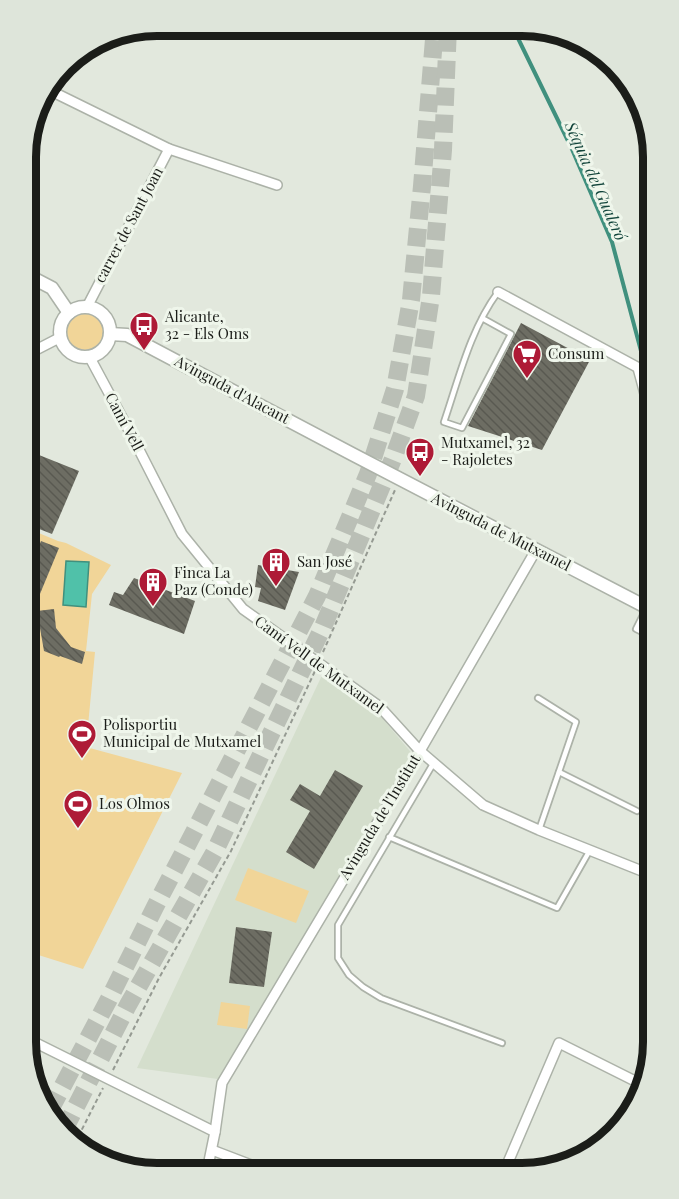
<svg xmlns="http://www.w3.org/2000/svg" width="679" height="1199" font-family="'Playfair Display',serif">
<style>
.built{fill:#d4decc}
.green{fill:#f1d598}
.water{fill:#50c1a9;stroke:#40907e;stroke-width:1.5}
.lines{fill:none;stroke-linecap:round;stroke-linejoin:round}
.stream{stroke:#40907e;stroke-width:4}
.building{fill:url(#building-back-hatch)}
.motorway-tunnel{stroke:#babfb6;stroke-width:18;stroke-dasharray:18 9;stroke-linecap:butt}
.service-casing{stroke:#acb2a8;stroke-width:8}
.minor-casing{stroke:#acb2a8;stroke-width:12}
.tertiary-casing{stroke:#acb2a8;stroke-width:15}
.path{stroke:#959a92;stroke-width:2;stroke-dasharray:4.5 3;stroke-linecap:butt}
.service{stroke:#fff;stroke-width:4.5}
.minor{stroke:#fff;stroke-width:9}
.tertiary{stroke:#fff;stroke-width:12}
.labels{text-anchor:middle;stroke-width:6;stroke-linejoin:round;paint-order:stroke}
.street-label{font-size:15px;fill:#1b1d19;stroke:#eff6eb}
.poi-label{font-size:15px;fill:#1b1d19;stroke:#eff6eb;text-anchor:start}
.water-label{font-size:16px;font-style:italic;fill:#11443a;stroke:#eff6eb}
.rim{fill:none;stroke:#1b1d19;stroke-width:8}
</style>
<defs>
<pattern id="building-back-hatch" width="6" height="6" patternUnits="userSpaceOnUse" patternTransform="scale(1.5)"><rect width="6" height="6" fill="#6d6d63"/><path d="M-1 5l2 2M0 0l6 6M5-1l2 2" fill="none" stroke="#595951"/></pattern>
</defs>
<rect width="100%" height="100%" fill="#e2e8dd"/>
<!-- built -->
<path class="built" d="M324 671 382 718 414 756 218 1079 137 1068Z"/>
<!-- green -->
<g class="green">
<circle cx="85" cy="331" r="19"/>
<path d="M29 529 58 541 66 543 111 565 92 594 86 651 95 652 86 747 182 773 83 969 32 953Z"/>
<path d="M248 868 309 891 296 923 235 900Z"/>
<path d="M221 1002 250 1006 247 1029 217 1025Z"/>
</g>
<!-- water -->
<path class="water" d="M66 561 89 562 86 607 63 605Z"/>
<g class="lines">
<!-- stream -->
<path class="stream" d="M513 28 571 147 612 242 641 351"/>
</g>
<!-- building -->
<g class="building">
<path d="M521 323 590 360 542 450 468 426Z"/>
<path d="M29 451 79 471 52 534 29 525Z"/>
<path d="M41 541 59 548 30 618 29 569Z"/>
<path d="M258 565 299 572 285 610 258 601 261 588 255 587Z"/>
<path d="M134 578 195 601 184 634 109 605 114 592 123 595Z"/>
<path d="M54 609 56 628 71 647 85 652 82 664 60 656 59 657 44 651 37 611Z"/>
<path d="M335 770 363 786 314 869 286 852 310 811 290 800 300 784 320 796Z"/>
<path d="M236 927 272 932 264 987 229 983Z"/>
</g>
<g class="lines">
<!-- motorway-tunnel -->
<g class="motorway-tunnel">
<path d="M50 1110 109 999 155 907 317 596 368 474 395 389 411 300 422 186 435 27"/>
<path d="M64 1130 128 1005 214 853 269 738 323 627 393 459 416 396 431 296 443 150 448 27"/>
</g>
<!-- service casing -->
<g class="service-casing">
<g id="service">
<path d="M482 318 511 334 462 428 444 422C459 378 470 330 498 292"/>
<path d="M647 607 636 629 650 636"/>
<path d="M538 698 576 722 539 830"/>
<path d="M433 764 338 925V958L349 975 363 987 381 998 502 1043"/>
<path d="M559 772 637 811"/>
<path d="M389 837 557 908 590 850"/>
</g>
</g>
<!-- minor casing -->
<g class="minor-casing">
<g id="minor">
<path d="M47 89 169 149"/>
<path d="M498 292 648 373"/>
<path d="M87 307 169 149 277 185"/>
<path d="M28 354 61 337"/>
<path d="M89 356 132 436 182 534 243 609 380 707 420 751 483 805 539 830 652 875"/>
<path d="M638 368 648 405"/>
<path d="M32 1041 215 1132"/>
<path d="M212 1150 267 1171"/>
<path d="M506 1167 559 1043 641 1084"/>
<path d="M207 1171 215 1132 222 1083 416 758 536 550"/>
</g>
</g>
<!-- tertiary casing -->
<g class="tertiary-casing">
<g id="tertiary">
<path d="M27 275 52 288 69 313"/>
<circle cx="85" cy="332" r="25"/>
<path d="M110 334 127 335 352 454 650 609"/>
</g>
</g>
<!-- path -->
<g class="path">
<path d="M323 652 395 490"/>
<path d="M113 1070 159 978 231 851 315 671"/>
<path d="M75 1143 103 1088"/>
</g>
<!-- service -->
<use href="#service" class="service"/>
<!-- minor -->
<use href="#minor" class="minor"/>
<!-- tertiary -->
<use href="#tertiary" class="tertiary"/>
</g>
<!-- icons -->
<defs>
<g id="bus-pin" transform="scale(1.5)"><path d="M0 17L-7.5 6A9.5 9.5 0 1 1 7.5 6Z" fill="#ae1a36" stroke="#eff6eb"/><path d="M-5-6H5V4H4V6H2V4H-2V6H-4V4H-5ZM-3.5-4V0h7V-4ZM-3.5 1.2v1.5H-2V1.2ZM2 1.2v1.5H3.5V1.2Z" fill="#fff"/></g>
<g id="supermarket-pin" transform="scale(1.5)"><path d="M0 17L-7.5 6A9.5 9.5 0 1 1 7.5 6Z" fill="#ae1a36" stroke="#eff6eb"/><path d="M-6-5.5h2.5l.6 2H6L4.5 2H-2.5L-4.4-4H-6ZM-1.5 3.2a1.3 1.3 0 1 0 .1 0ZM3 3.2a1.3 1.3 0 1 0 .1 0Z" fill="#fff"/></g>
<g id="building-pin" transform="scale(1.5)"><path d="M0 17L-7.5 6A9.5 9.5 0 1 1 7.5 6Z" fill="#ae1a36" stroke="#eff6eb"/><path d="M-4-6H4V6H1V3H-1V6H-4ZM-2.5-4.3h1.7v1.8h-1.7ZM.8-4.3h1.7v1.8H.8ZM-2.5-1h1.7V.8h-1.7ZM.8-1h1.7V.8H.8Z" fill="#fff"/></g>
<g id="stadium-pin" transform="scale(1.5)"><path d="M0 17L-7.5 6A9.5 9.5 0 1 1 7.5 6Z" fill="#ae1a36" stroke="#eff6eb"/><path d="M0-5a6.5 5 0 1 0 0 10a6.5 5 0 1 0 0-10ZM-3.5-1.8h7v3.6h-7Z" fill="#fff"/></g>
</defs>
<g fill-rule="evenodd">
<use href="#bus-pin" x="144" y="326"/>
<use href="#supermarket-pin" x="527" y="354"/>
<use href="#bus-pin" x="420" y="452"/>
<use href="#building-pin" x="276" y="562"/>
<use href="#building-pin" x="153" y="582"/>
<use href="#stadium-pin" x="82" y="734"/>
<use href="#stadium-pin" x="78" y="804"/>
</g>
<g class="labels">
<!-- street labels -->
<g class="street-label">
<text transform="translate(129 225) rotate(-62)" y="5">carrer de Sant Joan</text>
<text transform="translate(232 390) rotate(28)" y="5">Avinguda d'Alacant</text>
<text transform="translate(124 422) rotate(62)" y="5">Camí Vell</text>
<text transform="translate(501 532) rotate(27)" y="5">Avinguda de Mutxamel</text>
<text transform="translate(319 665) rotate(36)" y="5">Camí Vell de Mutxamel</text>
<text transform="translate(380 817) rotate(-59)" y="5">Avinguda de l'Institut</text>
</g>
<!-- poi labels -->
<g class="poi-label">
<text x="165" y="322">Alicante,<tspan x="165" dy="17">32 - Els Oms</tspan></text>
<text x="548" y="359">Consum</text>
<text x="441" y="448">Mutxamel, 32<tspan x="441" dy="17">- Rajoletes</tspan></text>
<text x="297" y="567">San José</text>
<text x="174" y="578">Finca La<tspan x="174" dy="17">Paz (Conde)</tspan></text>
<text x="103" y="730">Polisportiu<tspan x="103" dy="17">Municipal de Mutxamel</tspan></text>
<text x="99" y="809">Los Olmos</text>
</g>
<!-- water labels -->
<g class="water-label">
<text transform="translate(596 181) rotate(66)" y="6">Séquia del Gualeró</text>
</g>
</g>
<!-- crop -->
<path d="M0 0H679V1199H0ZM157 36H522A121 121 0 0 1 643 157V1042A121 121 0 0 1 522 1163H157A121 121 0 0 1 36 1042V157A121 121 0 0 1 157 36Z" fill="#dee5da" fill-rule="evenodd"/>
<path class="rim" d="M157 36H522A121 121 0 0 1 643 157V1042A121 121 0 0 1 522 1163H157A121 121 0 0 1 36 1042V157A121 121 0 0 1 157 36Z"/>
</svg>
